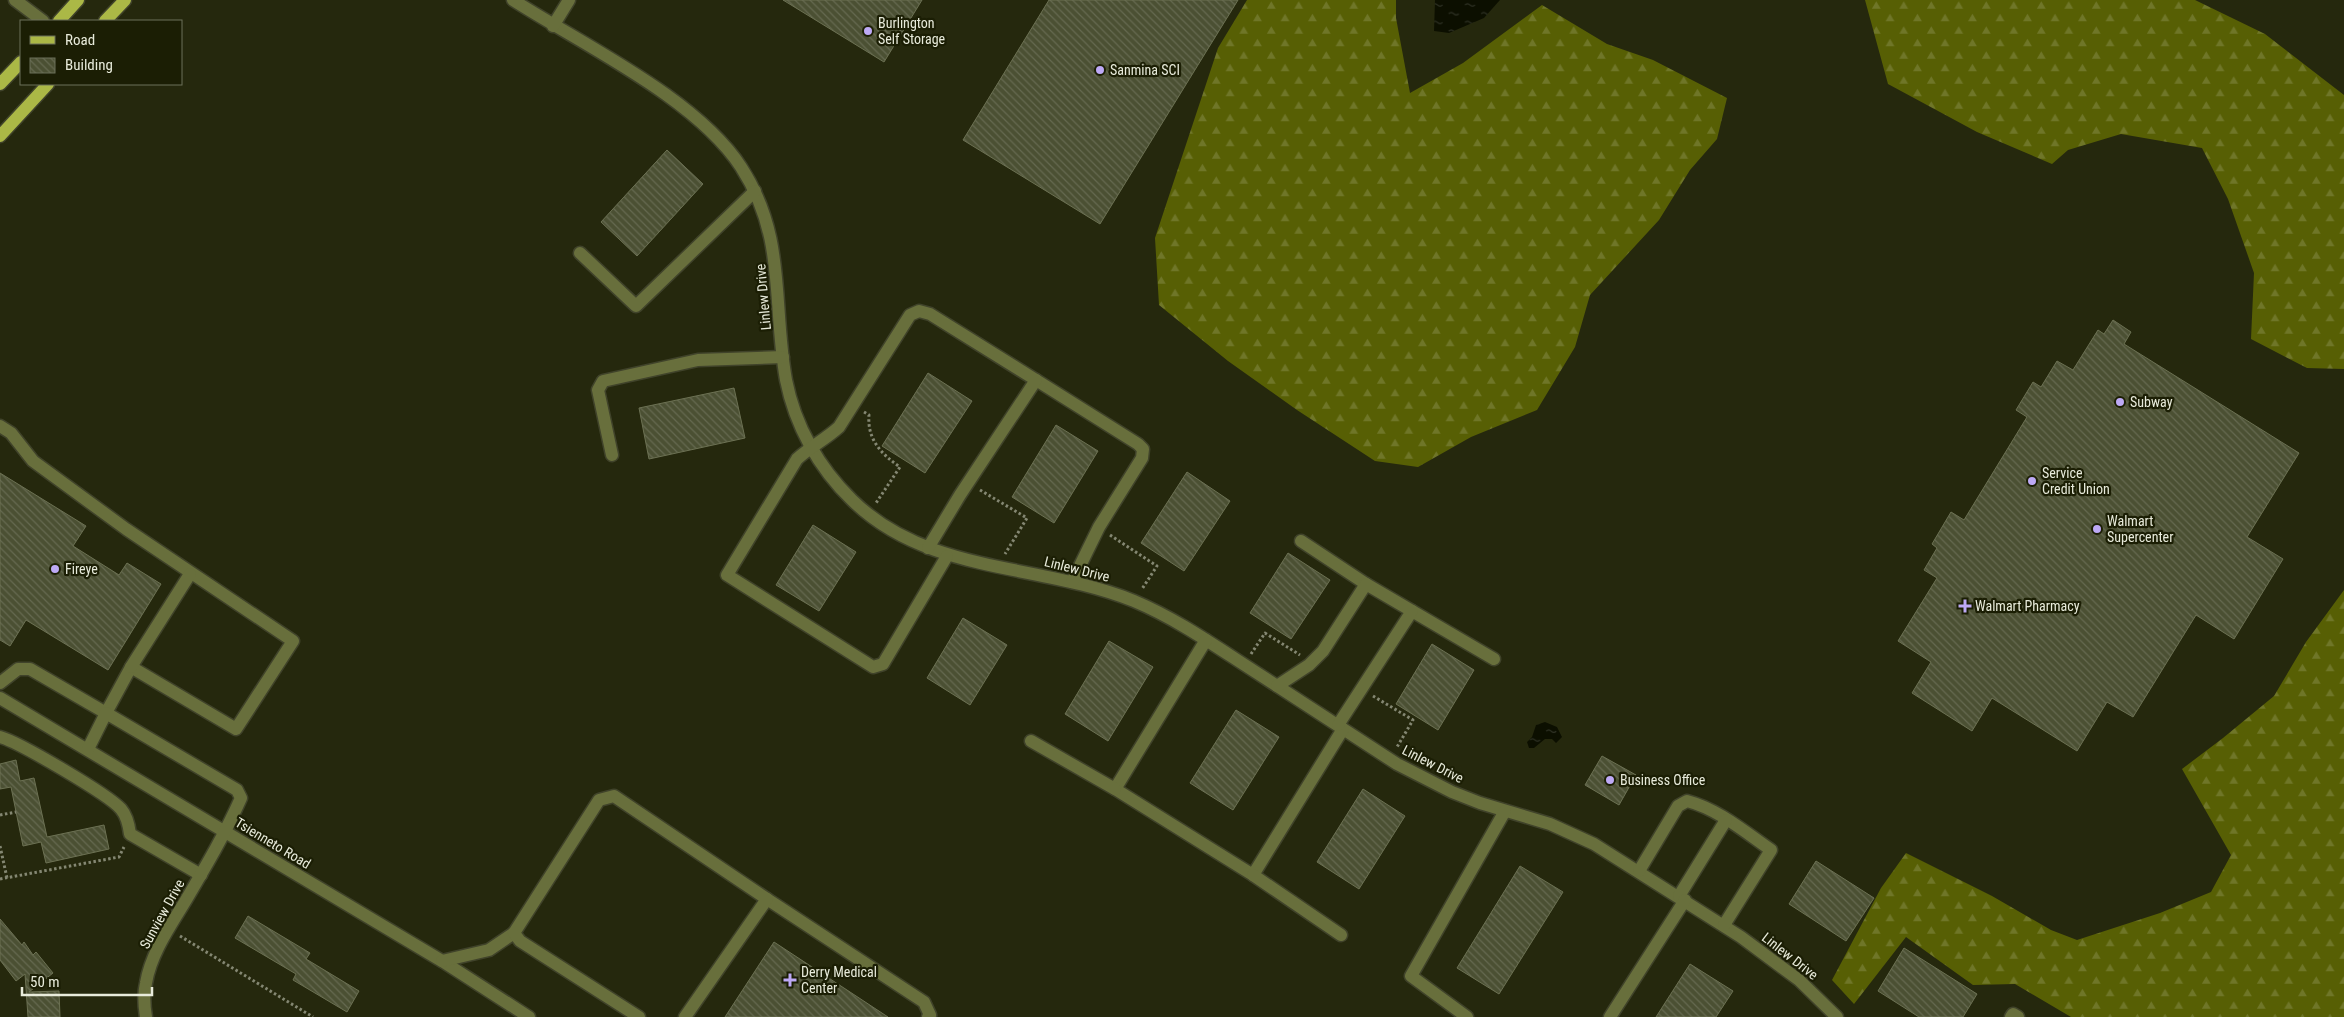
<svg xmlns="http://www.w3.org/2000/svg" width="2344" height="1017" font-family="'Roboto Condensed',sans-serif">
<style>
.forest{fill:url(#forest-firs)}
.water{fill:url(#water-ripples)}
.building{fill:url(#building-back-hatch);stroke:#6c7153}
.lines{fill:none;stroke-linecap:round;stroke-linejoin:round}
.minor-casing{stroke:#40432a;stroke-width:15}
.major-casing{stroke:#40432a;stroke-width:15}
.path{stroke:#848772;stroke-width:3;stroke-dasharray:2.5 2.5;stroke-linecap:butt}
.minor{stroke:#686f3c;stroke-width:12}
.major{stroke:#abb846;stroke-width:12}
.poi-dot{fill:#bda9f5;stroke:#1b1e04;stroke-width:2}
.labels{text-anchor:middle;stroke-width:4.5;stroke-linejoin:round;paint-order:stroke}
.poi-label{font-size:14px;fill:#e8ebdb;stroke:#1b1e04;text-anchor:start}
.street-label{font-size:14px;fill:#e8ebdb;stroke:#1b1e04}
</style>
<defs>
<pattern id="forest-firs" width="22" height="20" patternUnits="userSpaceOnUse" patternTransform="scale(1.25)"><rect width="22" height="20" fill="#575f04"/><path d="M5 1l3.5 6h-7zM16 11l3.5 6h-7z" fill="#6f7628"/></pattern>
<pattern id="water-ripples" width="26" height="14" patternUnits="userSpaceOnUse" patternTransform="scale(1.25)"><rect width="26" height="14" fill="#0c0f00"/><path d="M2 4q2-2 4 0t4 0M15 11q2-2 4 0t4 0" fill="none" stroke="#2f3225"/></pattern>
<pattern id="building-back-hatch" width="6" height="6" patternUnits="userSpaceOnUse" patternTransform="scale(1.25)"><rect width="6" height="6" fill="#4b5033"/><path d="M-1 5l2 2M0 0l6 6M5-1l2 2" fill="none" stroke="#656950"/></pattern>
</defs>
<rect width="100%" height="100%" fill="#25280d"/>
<!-- forest -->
<g class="forest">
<path d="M1247 0H1396V18L1410 93 1463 63 1542 5 1607 44 1653 60 1727 98 1717 139 1690 170 1659 220 1590 295 1575 347 1537 410 1471 437 1418 467 1375 461 1297 410 1228 361 1159 305 1155 238 1218 48Z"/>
<path d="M1865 0H2195L2265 34 2344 95V369L2307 368 2251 339 2254 273 2228 199 2202 148 2121 134 2068 150 2052 164 1977 132 1888 84Z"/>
<path d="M2344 590V1017H2071L2015 984 1973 985 1906 937 1854 1004 1832 980 1881 888 1906 853 1992 896 2051 930 2077 940 2160 913 2211 892 2231 855 2182 769 2223 738 2274 696 2306 642Z"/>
</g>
<!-- water -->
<g class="water">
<path d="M1435 0H1500L1484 18 1449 33 1434 31Z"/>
<path d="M1545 722 1557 727 1562 737 1556 743 1552 739H1545L1534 748H1529L1527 742 1532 737 1536 725Z"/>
</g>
<!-- building -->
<g class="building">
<path d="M783 0H922L884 62Z"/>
<path d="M1049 0H1238L1100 224 963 140Z"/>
<path d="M667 150 703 184 637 256 601 222Z"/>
<path d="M2113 320 2131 332 2124 344 2299 453 2247 537 2283 559 2234 639 2196 615 2133 717 2107 702 2077 751 1992 698 1972 731 1912 693 1931 662 1898 641 1937 578 1924 570 1937 548 1932 544 1951 512 1964 520 2027 417 2016 410 2033 382 2041 387 2057 361 2073 370 2098 330 2104 334Z"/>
<path d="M928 373 972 401 925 473 882 446Z"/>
<path d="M734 388 745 438 649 459 639 408Z"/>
<path d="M1056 425 1098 451 1054 523 1012 497Z"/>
<path d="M1187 472 1230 501 1184 571 1141 543Z"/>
<path d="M0 473 86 526 73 546 119 575 127 563 161 584 108 670 26 620 10 646 0 640Z"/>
<path d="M813 525 856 552 819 611 776 585Z"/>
<path d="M1288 553 1330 580 1291 639 1250 613Z"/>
<path d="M963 618 1007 645 970 705 927 678Z"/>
<path d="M1109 641 1153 667 1108 741 1065 714Z"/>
<path d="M1432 644 1474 670 1438 730 1396 704Z"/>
<path d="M1236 710 1279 737 1233 810 1190 783Z"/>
<path d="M1602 756 1636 775 1619 805 1585 785Z"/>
<path d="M16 760 20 781 34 778 47 837 104 825 109 849 46 863 41 842 23 846 11 787 0 789V764Z"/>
<path d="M1363 789 1405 816 1359 889 1317 862Z"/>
<path d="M1816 861 1874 898 1846 941 1789 904Z"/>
<path d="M1520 866 1563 892 1499 994 1457 968Z"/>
<path d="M248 916 310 953 306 959 359 991 347 1012 293 980 296 974 235 938Z"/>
<path d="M0 919 22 945 24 942 33 955 36 952 53 973 29 992 59 991 60 1017H28L25 974 16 981 0 960Z"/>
<path d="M774 942 888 1017H725Z"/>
<path d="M1904 948 1977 994 1963 1017H1919L1878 991Z"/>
<path d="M1690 964 1733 991 1716 1017H1656Z"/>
</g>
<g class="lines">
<!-- minor casing -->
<g class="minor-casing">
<g id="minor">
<path d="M15 0 43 21"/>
<path d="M513 0C583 45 696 98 741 167 787 238 772 303 786 380 795 426 819 468 852 500 928 575 1041 563 1134 601 1177 619 1215 646 1254 671 1301 702 1349 733 1397 764L1452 792 1480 803 1550 824 1594 844 1741 937 1799 980 1837 1017"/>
<path d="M553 26 569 0"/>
<path d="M580 253 636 306 755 191"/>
<path d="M1036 380 1138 444 1143 449 1142 458 1099 527 1072 582"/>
<path d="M0 426 11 433 33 461 126 529 293 641 236 729 131 667 106 713 30 669H18L0 683"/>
<path d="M612 455 598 390 603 381 698 360 783 357"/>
<path d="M1301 541 1366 584"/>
<path d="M928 548 960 495 1036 380 930 314 919 311 910 315 839 427C826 439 810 447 797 459L727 575 873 667 883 664 947 556"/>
<path d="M1412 611 1494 659"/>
<path d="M1206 640 1115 789 1253 875 1343 729"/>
<path d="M131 667 190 574"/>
<path d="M1277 686 1309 665 1323 651 1366 584 1412 611 1338 725"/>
<path d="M0 698 442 961 529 1017"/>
<path d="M0 737C19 742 109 795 121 809 127 816 129 826 130 834L201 875"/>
<path d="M1031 741 1115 789"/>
<path d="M88 749 106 713 237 790 241 798C225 834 206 866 186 900 171 925 151 953 146 983 143 995 144 1005 146 1017"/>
<path d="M1639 871 1678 806 1687 801C1718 809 1745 832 1771 850L1724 925"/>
<path d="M1253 875 1341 935"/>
<path d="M1679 896 1726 820"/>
<path d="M767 899 924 1002 930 1015 928 1017"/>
<path d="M442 961 489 950 514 933"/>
<path d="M639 1017 520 941 514 933 599 800 614 796 767 899 685 1017"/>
<path d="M1467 1017 1411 976 1505 811"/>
<path d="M1610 1017 1685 900"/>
<path d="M2011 1017 2013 1014 2018 1017"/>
</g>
</g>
<!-- major casing -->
<g class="major-casing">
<g id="major">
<path d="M59 21 78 0"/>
<path d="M105 21 125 0"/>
<path d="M0 84 21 62"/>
<path d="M0 136 48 84"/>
</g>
</g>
<!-- path -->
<g class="path">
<path d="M864 412 869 415C867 439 881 454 900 467L876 503"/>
<path d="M980 490 1027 518 1005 554"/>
<path d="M1110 535 1157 566 1142 589"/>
<path d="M1251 654 1265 633 1300 655"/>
<path d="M1373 696 1413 720 1397 747"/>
<path d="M0 815 16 812"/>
<path d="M0 846 7 878"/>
<path d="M0 879 119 857 124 847"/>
<path d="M180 936 313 1017"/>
</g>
<!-- minor -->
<use href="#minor" class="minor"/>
<!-- major -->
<use href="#major" class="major"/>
</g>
<!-- markers -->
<g class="poi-dot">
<circle cx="868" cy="31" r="5"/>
<circle cx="1100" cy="70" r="5"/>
<circle cx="2120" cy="402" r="5"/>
<circle cx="2032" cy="481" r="5"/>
<circle cx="2097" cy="529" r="5"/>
<circle cx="55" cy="569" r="5"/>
<path d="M1962.5 598.5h5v5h5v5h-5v5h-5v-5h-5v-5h5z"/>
<circle cx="1610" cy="780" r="5"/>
<path d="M787.5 972.5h5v5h5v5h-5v5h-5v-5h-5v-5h5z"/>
</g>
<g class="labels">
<!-- poi labels -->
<g class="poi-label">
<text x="878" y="28">Burlington<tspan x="878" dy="16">Self Storage</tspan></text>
<text x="1110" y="75">Sanmina SCI</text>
<text x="2130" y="407">Subway</text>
<text x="2042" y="478">Service<tspan x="2042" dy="16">Credit Union</tspan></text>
<text x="2107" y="526">Walmart<tspan x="2107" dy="16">Supercenter</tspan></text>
<text x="65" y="574">Fireye</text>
<text x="1975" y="611">Walmart Pharmacy</text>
<text x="1620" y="785">Business Office</text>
<text x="801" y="977">Derry Medical<tspan x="801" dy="16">Center</tspan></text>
</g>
<!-- street labels -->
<g class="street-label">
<text transform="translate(763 297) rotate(-95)" y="5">Linlew Drive</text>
<text transform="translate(1077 569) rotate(14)" y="5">Linlew Drive</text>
<text transform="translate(1433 764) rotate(27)" y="5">Linlew Drive</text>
<text transform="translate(273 843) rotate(31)" y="5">Tsienneto Road</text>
<text transform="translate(162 914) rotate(-61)" y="5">Sunview Drive</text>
<text transform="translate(1790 956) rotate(38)" y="5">Linlew Drive</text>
</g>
</g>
<!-- legend -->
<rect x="20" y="20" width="162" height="65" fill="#1b1e04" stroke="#6d705a"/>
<rect x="30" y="36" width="25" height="8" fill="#abb846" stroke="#6d705a"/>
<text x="65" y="45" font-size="15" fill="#e8ebdb">Road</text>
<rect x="30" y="58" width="25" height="15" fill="url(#building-back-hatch)" stroke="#6d705a"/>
<text x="65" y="70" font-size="15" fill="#e8ebdb">Building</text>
<!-- scale -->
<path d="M22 987v8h130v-8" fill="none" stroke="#e8ebdb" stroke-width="2.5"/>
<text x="30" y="987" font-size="15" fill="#e8ebdb" stroke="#1b1e04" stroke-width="4" paint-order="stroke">50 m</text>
</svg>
